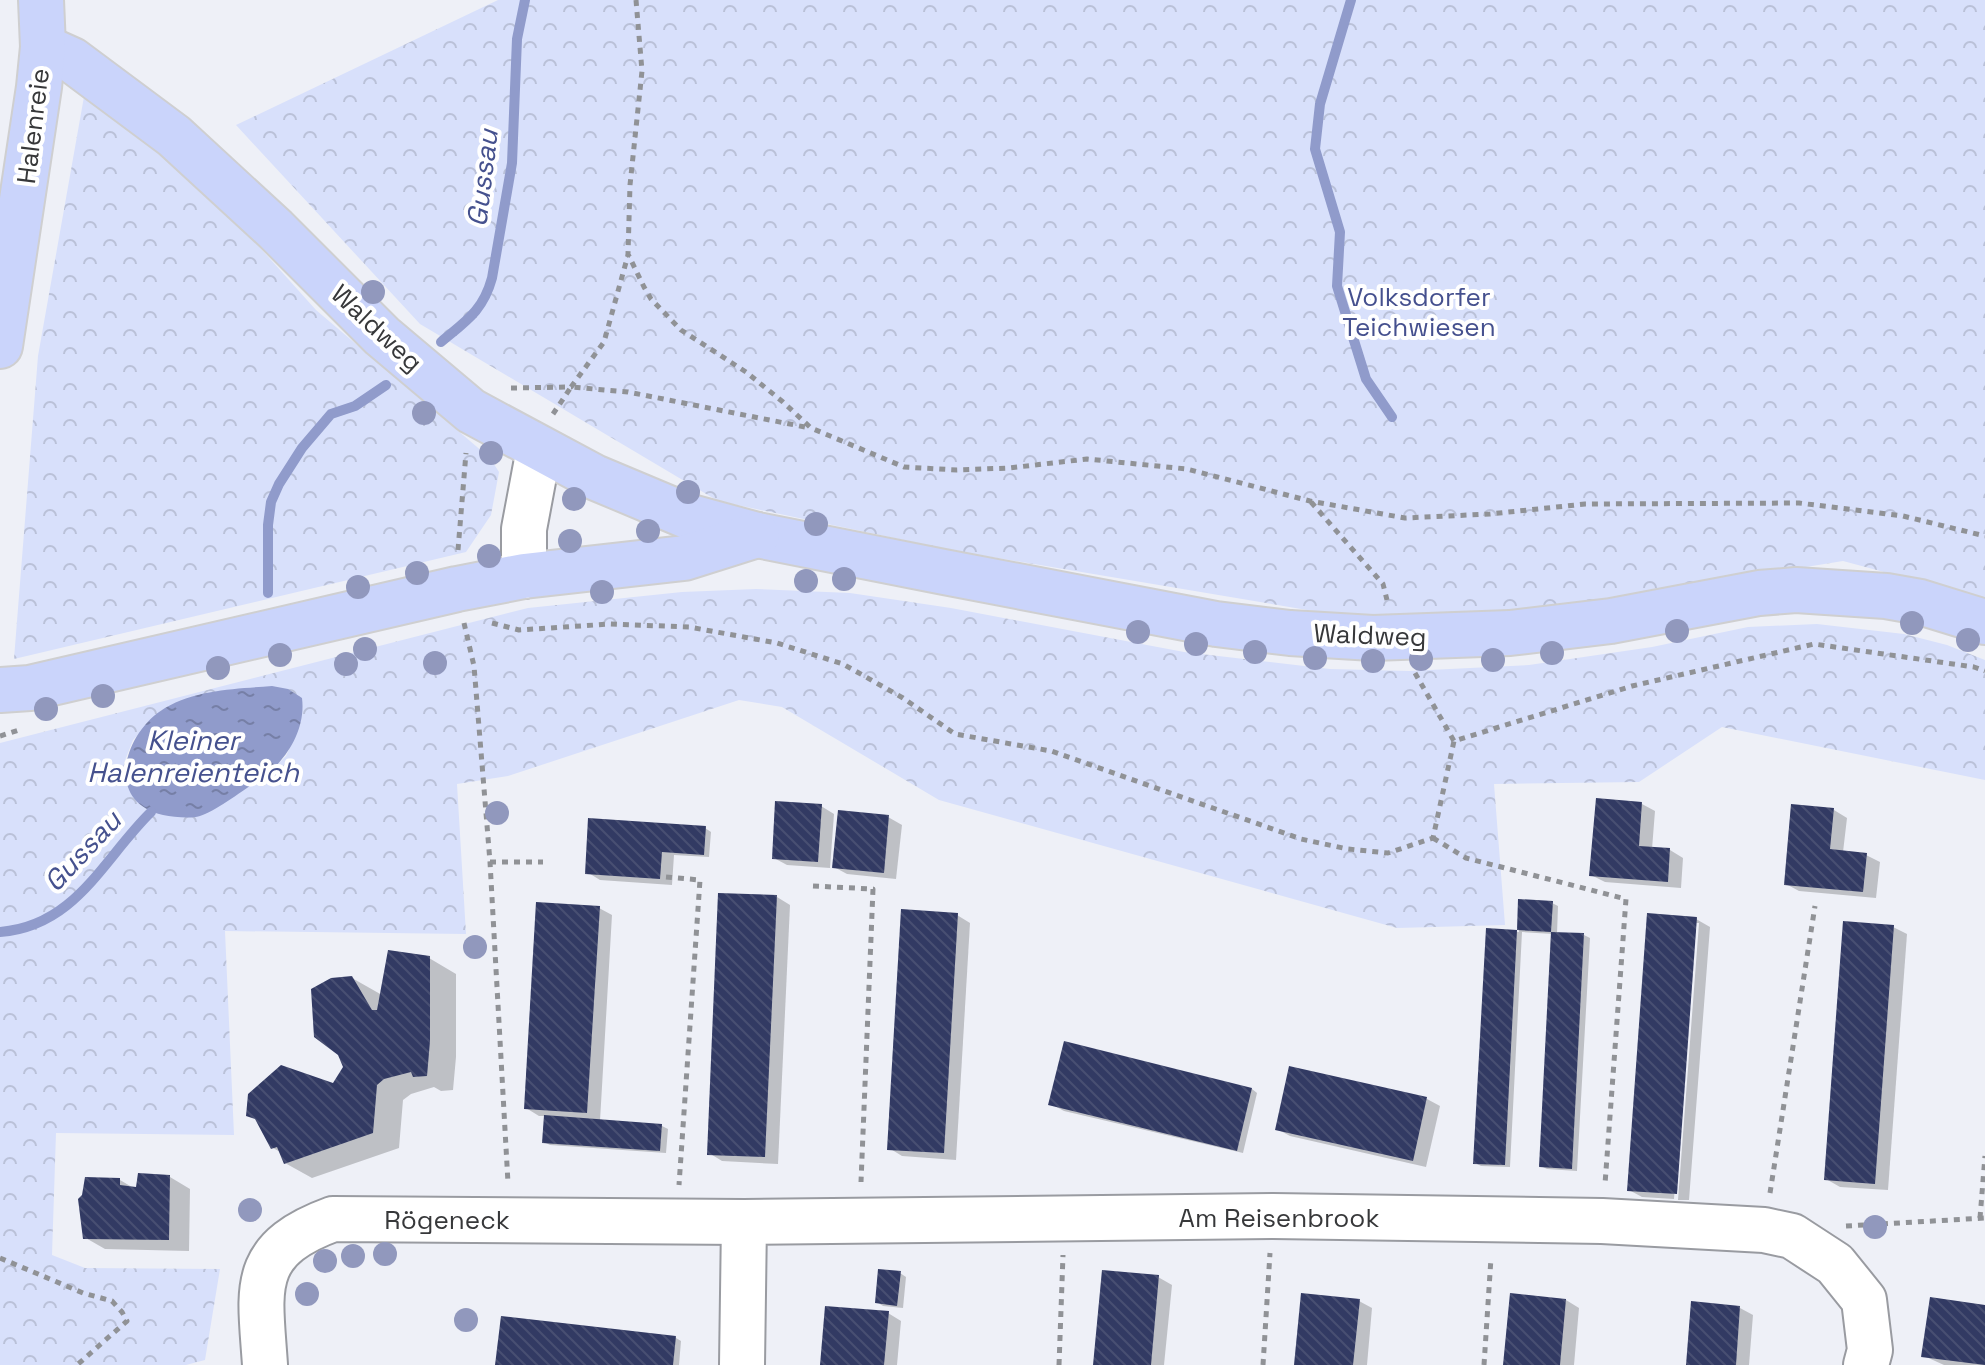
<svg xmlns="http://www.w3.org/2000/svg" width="1985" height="1365" font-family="'Space Grotesk',sans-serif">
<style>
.park{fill:url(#park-crowns);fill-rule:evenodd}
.water{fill:url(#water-ripples)}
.shadow{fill:#0003}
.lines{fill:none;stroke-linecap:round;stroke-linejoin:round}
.stream{stroke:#909bcb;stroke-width:10}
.building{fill:url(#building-back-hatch)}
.minor-casing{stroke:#999ba1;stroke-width:48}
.major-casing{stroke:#cfcfd0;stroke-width:48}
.path{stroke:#909296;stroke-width:5;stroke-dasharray:6 6;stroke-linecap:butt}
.minor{stroke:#fff;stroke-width:44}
.major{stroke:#cad4fb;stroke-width:44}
.tree{fill:#9198bd}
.labels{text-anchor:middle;stroke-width:8;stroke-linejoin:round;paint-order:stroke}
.street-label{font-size:26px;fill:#37383a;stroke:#fff}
.park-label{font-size:26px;fill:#45508e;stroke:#fff}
.water-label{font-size:28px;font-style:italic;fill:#45518e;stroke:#fff}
</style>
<defs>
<pattern id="park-crowns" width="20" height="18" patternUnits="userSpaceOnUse" patternTransform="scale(2)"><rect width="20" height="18" fill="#d8e0fb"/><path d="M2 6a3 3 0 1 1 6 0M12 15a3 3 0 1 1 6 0" fill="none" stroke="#bac1d8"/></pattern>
<pattern id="water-ripples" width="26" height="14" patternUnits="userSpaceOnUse" patternTransform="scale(2)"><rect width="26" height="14" fill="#909bcb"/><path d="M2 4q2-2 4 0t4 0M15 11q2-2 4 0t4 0" fill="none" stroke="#767fa6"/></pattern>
<pattern id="building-back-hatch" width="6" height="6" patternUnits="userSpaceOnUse" patternTransform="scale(2)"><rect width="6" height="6" fill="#323a63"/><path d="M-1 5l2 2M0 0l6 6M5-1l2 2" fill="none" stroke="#484f72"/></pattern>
</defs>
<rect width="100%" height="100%" fill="#eef0f7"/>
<!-- park -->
<g class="park">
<path d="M498 0H1985V599L1843 561 1420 629 956 551 718 501 420 324 236 125Z"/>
<path d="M85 91 192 172 316 310 490 458 499 472 491 515 466 552 14 659 38 356Z"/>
<path d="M756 589 850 593 951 608 1184 652 1330 669 1409 671 1529 665 1652 647 1748 627 1817 624 1904 634 1947 645 1985 660V780L1722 727 1639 782 1494 784 1505 925 1397 928 939 800 782 707 739 700 508 776 457 784 466 934 225 931 234 1135 56 1133 52 1255 85 1268 220 1269 205 1360 186 1365H0V743L528 608 682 592ZM162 710 299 727 286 756 269 773 200 816 124 763 133 740Z"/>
</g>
<!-- water -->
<path class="water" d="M272 686 288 689 302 698C306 729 287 760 263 777 248 787 216 811 200 816 190 819 174 817 163 815 104 802 123 733 165 708 198 689 236 689 272 686Z"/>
<!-- shadow -->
<g class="shadow">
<path d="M1642 804 1655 811 1652 849 1670 850 1683 858 1681 888 1605 882 1591 875Z"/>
<path d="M821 806 834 814 830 868 787 865 774 858Z"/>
<path d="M1834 810 1847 818 1843 852 1866 855 1880 862 1876 898 1799 891 1786 884Z"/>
<path d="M888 817 902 825 896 879 847 874 834 867Z"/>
<path d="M705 828 711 832 709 857 674 855 672 885 600 880 587 872Z"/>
<path d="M777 897 790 905 778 1164 722 1161 709 1153Z"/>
<path d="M1520 902 1552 903 1558 906 1557 934 1584 935 1590 938 1577 1171 1547 1169 1541 1166 1553 934 1522 932 1510 1167 1481 1166 1475 1163 1488 930 1519 932Z"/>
<path d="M599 908 612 915 600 1121 662 1126 668 1129 666 1153 550 1145 544 1142 546 1116H539L526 1108Z"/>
<path d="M957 915 970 923 956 1160 902 1156 889 1148Z"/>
<path d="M1649 915 1696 919 1710 927 1689 1200H1678L1699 923H1695L1674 1199 1642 1197 1629 1190Z"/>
<path d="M1893 927 1907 934 1888 1190 1840 1187 1826 1179Z"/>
<path d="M429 958 456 974V1057L453 1090 441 1091 434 1087 411 1094 403 1100 399 1148 312 1178 285 1163 282 1153 273 1148 334 1085 345 1067 352 978 382 995Z"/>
<path d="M1252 1089 1257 1093 1243 1153 1064 1111 1051 1104Z"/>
<path d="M1427 1099 1440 1106 1426 1167 1290 1136 1277 1129Z"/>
<path d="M170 1177 190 1189 189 1251 105 1249 84 1237V1196L120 1180 137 1190Z"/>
<path d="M900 1273 906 1277 903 1308 883 1306 877 1302Z"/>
<path d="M1158 1277 1172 1285 1164 1365H1095Z"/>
<path d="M1566 1300 1579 1308 1574 1365H1505Z"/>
<path d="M1359 1301 1372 1308 1367 1365H1296Z"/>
<path d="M1985 1307V1365H1944L1924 1356Z"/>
<path d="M1740 1308 1753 1315 1749 1365H1688Z"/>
<path d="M888 1313 901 1321 897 1365H822Z"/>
<path d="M676 1338 681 1341 679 1365H497Z"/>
</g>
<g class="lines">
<!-- stream -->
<g class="stream">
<path d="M1351 0 1320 104 1315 149 1340 232 1337 286 1366 379 1392 417"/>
<path d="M441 342C466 321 483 311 492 278L512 163 517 39 525 0"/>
<path d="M268 593V525L271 502 279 484 302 448 331 414 355 406 386 385"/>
<path d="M0 932C76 926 103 859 151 812"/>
</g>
</g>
<!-- building -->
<g class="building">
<path d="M1596 798 1642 802 1639 846 1670 848 1668 882 1589 876Z"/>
<path d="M775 801 822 804 818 862 772 859Z"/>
<path d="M1791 804 1834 808 1830 849 1867 853 1863 892 1784 885Z"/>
<path d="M838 810 889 815 884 873 832 868Z"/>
<path d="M588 818 706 826 704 855 662 852 660 879 585 874Z"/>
<path d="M718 893 777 895 765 1157 707 1155Z"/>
<path d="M1518 899 1553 901 1551 932 1517 930 1505 1165 1473 1164 1486 928 1517 930Z"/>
<path d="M536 902 600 906 587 1113 524 1109Z"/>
<path d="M901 909 958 913 944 1153 887 1150Z"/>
<path d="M1647 913 1697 917 1677 1194 1627 1191Z"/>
<path d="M1843 921 1894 925 1875 1184 1824 1180Z"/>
<path d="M1551 932 1584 933 1572 1169 1539 1167Z"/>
<path d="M388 950 430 956V1041L427 1076 413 1077 411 1072 384 1079 377 1085 373 1133 284 1164 277 1147 271 1149 255 1119 246 1116 248 1094 281 1065 333 1083 343 1067 338 1055 314 1037 311 989 331 978 352 976 372 1010H377Z"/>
<path d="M1064 1041 1252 1088 1237 1151 1048 1105Z"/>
<path d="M1289 1066 1427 1097 1413 1161 1275 1130Z"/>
<path d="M544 1115 662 1124 660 1151 542 1143Z"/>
<path d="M138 1173 170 1175 169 1240 83 1239 78 1199 82 1195 85 1177 120 1178V1185L136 1187Z"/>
<path d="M878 1269 901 1271 897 1306 875 1303Z"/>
<path d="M1102 1270 1159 1275 1151 1365H1093Z"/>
<path d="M1301 1293 1360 1299 1353 1365H1294Z"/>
<path d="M1510 1293 1566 1299 1560 1365H1503Z"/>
<path d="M1930 1297 1985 1305V1365L1921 1357Z"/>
<path d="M1691 1301 1740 1306 1736 1365H1686Z"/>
<path d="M825 1306 889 1311 884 1365H820Z"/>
<path d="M501 1316 676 1336 673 1365H495Z"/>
</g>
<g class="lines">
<!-- minor casing -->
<g class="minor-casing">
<g id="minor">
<path d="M524 576V529L539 449"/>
<path d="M265 1365C260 1289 248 1250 333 1219L744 1222"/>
<path d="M742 1365 744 1222 1273 1216 1602 1221 1764 1230 1792 1236 1835 1264 1864 1300 1870 1350 1866 1365"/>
</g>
</g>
<!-- major casing -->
<g class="major-casing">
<g id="major">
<path d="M43 47 72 60 174 136 275 229 382 336 471 411 594 477 687 516 757 535 944 572 1216 624 1290 633 1373 638 1510 633 1611 621 1759 593 1796 590 1886 596 1920 602 1985 622"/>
<path d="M0 346 39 87 43 47 41 0"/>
<path d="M0 690 30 688 457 589 524 576 684 558 757 535"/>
</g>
</g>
<!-- path -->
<g class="path">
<path d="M636 0 642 71 630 185 628 254 644 287 651 299 681 330 746 372 783 402 811 428 904 467 957 470 1009 468 1087 459 1187 469 1310 501 1405 518 1490 514 1585 504 1799 503 1903 516 1985 536"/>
<path d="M511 388 571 387 604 342 628 255"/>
<path d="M553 414 571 387 628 392 810 428"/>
<path d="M1311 502 1383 584 1387 600"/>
<path d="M458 550 466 453"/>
<path d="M464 623 474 666 490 862 508 1183"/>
<path d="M492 623 519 630 610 624 689 627 777 643 843 664 903 698 955 734 1051 751 1301 839 1348 849 1388 853 1433 838 1454 741 1632 686 1814 644 1974 667 1985 671"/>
<path d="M1415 673 1454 741"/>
<path d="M0 736 22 729"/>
<path d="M1433 838 1466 858 1626 899 1605 1184"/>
<path d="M490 862H543"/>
<path d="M666 877 700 880 679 1185"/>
<path d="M813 886 873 889 861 1182"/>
<path d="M1770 1193 1815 906"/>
<path d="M1980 1218 1985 1156"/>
<path d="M1846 1226 1985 1218"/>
<path d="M0 1258 83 1293 112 1301 122 1312 127 1321 77 1365"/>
<path d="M1059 1365 1063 1255"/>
<path d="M1263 1365 1270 1253"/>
<path d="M1484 1365 1491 1258"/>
</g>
<!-- minor -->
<use href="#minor" class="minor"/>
<!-- major -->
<use href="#major" class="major"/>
</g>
<!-- trees -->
<g class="tree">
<circle cx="373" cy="292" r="12"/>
<circle cx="424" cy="413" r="12"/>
<circle cx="491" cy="453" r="12"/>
<circle cx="688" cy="492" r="12"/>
<circle cx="574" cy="499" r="12"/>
<circle cx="816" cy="524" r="12"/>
<circle cx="648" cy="531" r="12"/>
<circle cx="570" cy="541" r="12"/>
<circle cx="489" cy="556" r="12"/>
<circle cx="417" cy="573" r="12"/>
<circle cx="844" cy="579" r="12"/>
<circle cx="806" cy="581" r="12"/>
<circle cx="358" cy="587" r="12"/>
<circle cx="602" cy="592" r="12"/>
<circle cx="1912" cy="623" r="12"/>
<circle cx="1677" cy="631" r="12"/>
<circle cx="1138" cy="632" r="12"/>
<circle cx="1968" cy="640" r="12"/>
<circle cx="1196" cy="644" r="12"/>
<circle cx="365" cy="649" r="12"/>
<circle cx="1255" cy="652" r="12"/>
<circle cx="1552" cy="653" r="12"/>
<circle cx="280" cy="655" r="12"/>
<circle cx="1315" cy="658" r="12"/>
<circle cx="1421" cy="659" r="12"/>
<circle cx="1493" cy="660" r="12"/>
<circle cx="1373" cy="661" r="12"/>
<circle cx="435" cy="663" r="12"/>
<circle cx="346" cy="664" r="12"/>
<circle cx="218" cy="668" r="12"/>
<circle cx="103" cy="696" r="12"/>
<circle cx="46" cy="709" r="12"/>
<circle cx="497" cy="813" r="12"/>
<circle cx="475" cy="947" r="12"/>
<circle cx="250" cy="1210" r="12"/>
<circle cx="1875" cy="1227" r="12"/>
<circle cx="385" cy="1254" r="12"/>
<circle cx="353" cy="1256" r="12"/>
<circle cx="325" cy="1261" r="12"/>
<circle cx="307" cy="1294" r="12"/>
<circle cx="466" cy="1320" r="12"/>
</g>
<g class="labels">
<!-- street labels -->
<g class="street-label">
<text transform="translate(33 126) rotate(-83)" y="9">Halenreie</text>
<text transform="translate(377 328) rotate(43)" y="9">Waldweg</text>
<text transform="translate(1370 635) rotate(2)" y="9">Waldweg</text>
<text x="1279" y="1227">Am Reisenbrook</text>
<text x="447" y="1229">Rögeneck</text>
</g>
<!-- park labels -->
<g class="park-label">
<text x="1419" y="306">Volksdorfer<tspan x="1419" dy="30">Teichwiesen</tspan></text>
</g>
<!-- water labels -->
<g class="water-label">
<text transform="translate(482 178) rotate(-83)" y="10">Gussau</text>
<text x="193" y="750">Kleiner<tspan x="193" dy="32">Halenreienteich</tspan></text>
<text transform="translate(82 851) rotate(-47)" y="10">Gussau</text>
</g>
</g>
</svg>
